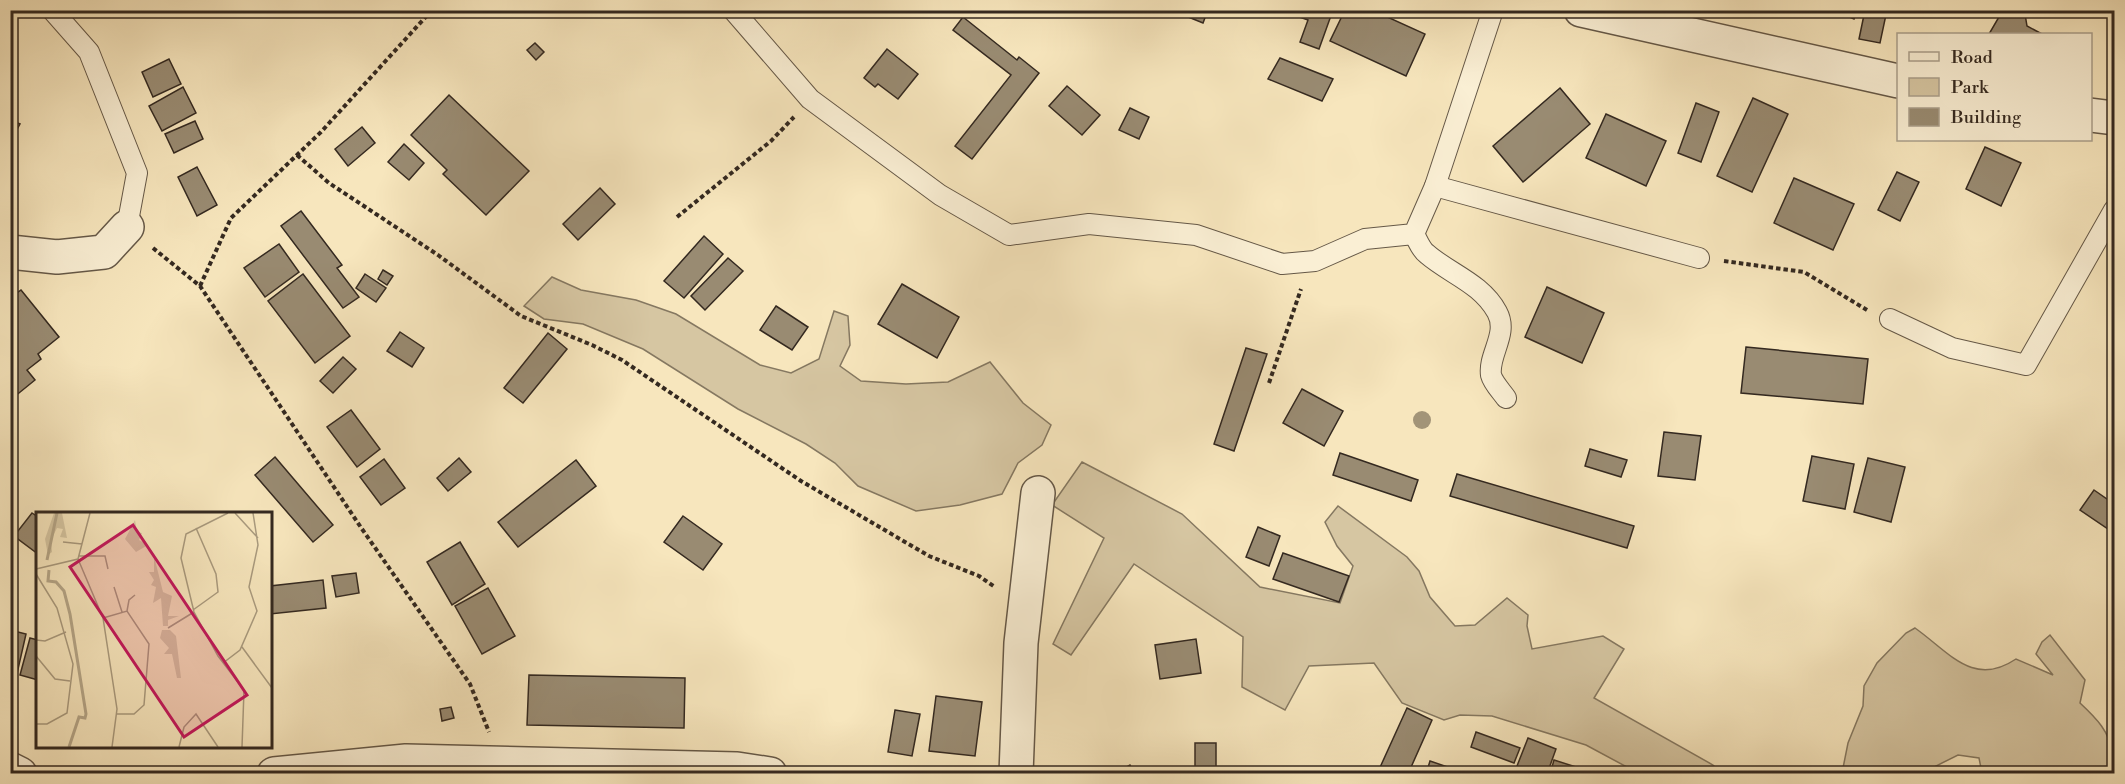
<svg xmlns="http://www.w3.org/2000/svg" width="2125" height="784" font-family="'Libre Bodoni',serif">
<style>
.green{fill:#d6c6a2;stroke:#857861;stroke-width:1.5}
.building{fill:#998b72;stroke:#342920;stroke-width:1.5}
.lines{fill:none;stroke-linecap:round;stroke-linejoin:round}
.lane-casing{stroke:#655847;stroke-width:22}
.street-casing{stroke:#655847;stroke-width:36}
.path{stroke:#342920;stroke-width:4;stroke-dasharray:4.5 3;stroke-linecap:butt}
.lane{stroke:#faefd4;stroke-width:20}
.street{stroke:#faefd4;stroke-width:33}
.tree{fill:#a29478}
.inset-river{fill:none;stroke:#b5a688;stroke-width:3}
.inset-road{fill:none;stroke:#a99a7e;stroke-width:1.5}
.view{fill:#c2185b;fill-opacity:0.15;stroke:#c2185b;stroke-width:3}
.inset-edge{fill:none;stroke:#342920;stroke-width:3}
</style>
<rect width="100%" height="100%" fill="#f7e6bd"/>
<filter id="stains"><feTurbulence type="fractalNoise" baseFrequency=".00333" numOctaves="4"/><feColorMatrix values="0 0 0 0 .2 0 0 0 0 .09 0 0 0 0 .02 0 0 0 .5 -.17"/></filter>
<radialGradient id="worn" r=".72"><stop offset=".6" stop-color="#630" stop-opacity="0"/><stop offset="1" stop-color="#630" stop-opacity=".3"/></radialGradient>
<!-- green -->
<g class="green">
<path d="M552 277 581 290 636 300 676 314 760 365 791 373 819 359 834 311 848 316 850 345 840 366 861 381 906 384 948 382 990 362 1023 403 1051 425 1042 445 1018 463 1002 494 960 505 916 511 858 486 835 463 806 444 738 409 643 349 583 324 544 319 524 306Z"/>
<path d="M1082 462 1182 514 1260 587 1340 603 1353 566 1337 546 1325 522 1338 506 1407 557 1419 571 1430 597 1455 626 1475 625 1507 598 1528 615 1527 626 1532 649 1603 636 1624 649 1594 698 1713 765 1722 773H1638L1586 745 1492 716 1460 715 1444 720 1402 703 1374 663 1309 666 1285 710 1242 687 1243 637 1134 564 1071 655 1053 644 1104 538 1052 505Z"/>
<path d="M1915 628C1949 652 1973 688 2016 659L2053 675 2036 654 2042 642 2050 635 2085 680 2080 703C2094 716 2113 734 2111 755 2110 762 2106 767 2107 773H1982L1979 758 1958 755 1932 768 1927 773H1842L1848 743 1863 706 1864 686 1877 663 1906 633Z"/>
</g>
<!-- building -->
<g class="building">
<path d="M1171 10H1208L1203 23Z"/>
<path d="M1292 10H1333L1319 49 1300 42 1308 20 1291 14Z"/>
<path d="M1345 10H1372L1425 34 1406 76 1330 41Z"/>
<path d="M1833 10H1857L1854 19Z"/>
<path d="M1865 10H1887L1880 43 1859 39Z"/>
<path d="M2003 10H2018L2025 14 2027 26 2042 34H1989Z"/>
<path d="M963 17 1017 60 1019 57 1039 73 972 159 955 146 1011 75 953 30Z"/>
<path d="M535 43 544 52 536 60 527 50Z"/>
<path d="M887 49 918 74 898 99 878 84 875 87 864 78Z"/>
<path d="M1280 58 1333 79 1322 101 1268 79Z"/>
<path d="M169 59 181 84 153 97 142 72Z"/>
<path d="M1067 86 1100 115 1082 135 1049 106Z"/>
<path d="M183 87 196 113 162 131 149 106Z"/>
<path d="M1560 88 1590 124 1523 182 1493 146Z"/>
<path d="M449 95 529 171 486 215 443 174 447 170 411 135Z"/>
<path d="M1753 98 1788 114 1752 192 1717 176Z"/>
<path d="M1696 103 1719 112 1701 162 1678 153Z"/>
<path d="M1130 108 1149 117 1139 139 1119 130Z"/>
<path d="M1606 114 1666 141 1646 186 1586 158Z"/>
<path d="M10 120 20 124 10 142Z"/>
<path d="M195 121 203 139 174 153 165 134Z"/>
<path d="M362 127 375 143 348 166 335 149Z"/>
<path d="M404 144 424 163 409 180 388 162Z"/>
<path d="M1985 147 2021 163 2001 206 1966 189Z"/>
<path d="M197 167 217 205 197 216 178 177Z"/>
<path d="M1897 172 1919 182 1900 221 1878 210Z"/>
<path d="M1794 178 1854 204 1833 250 1774 223Z"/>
<path d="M600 188 615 204 578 240 563 224Z"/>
<path d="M301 211 342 265 337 268 359 297 343 308 281 226Z"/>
<path d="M704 236 723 254 684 298 664 281Z"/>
<path d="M279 244 299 272 265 297 244 268Z"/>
<path d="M728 258 743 271 705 310 691 296Z"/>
<path d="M383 270 393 276 387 285 378 279Z"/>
<path d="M303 274 350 336 315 363 268 301Z"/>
<path d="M365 274 386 288 376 302 356 288Z"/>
<path d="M902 284 959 317 937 358 878 324Z"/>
<path d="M1547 287 1604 313 1582 363 1525 337Z"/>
<path d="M21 290 59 337 38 354 41 359 27 370 35 380 14 397 10 392V298Z"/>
<path d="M776 306 808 327 792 350 760 330Z"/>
<path d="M400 332 424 348 412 367 387 351Z"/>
<path d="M548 333 567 349 523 403 504 388Z"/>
<path d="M1746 347 1868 359 1863 404 1741 393Z"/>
<path d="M1246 348 1267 354 1234 451 1214 444Z"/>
<path d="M343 357 356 369 333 393 320 381Z"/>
<path d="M1302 389 1343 411 1324 446 1283 423Z"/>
<path d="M351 410 380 449 357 467 327 427Z"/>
<path d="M1664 432 1701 436 1695 480 1658 476Z"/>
<path d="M1590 449 1627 460 1621 477 1585 466Z"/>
<path d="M1340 453 1418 480 1411 501 1333 475Z"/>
<path d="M1812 456 1854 464 1845 509 1803 501Z"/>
<path d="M275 457 333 525 313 542 255 475Z"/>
<path d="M459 458 471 472 448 491 437 478Z"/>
<path d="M1868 458 1905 467 1891 522 1854 512Z"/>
<path d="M384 459 405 488 381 505 360 477Z"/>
<path d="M576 460 596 486 518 547 498 522Z"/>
<path d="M1457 474 1634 526 1627 548 1450 496Z"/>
<path d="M2094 490 2114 504V533L2080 510Z"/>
<path d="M32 513 38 517V554L14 536Z"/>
<path d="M683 516 722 544 703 570 664 542Z"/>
<path d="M1258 527 1280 536 1269 566 1246 557Z"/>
<path d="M460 542 485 584 452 605 427 562Z"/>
<path d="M1283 553 1349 576 1339 602 1273 579Z"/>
<path d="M356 573 359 593 336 597 332 576Z"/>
<path d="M323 580 326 608 270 614V586Z"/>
<path d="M488 588 515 636 482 654 455 606Z"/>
<path d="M10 630 26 634 16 678 10 677Z"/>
<path d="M30 638 38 640V680L20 675Z"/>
<path d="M1196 639 1201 673 1160 679 1155 645Z"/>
<path d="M529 675 685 678 684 728 527 725Z"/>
<path d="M936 696 982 702 975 756 929 751Z"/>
<path d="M451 707 454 718 442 721 440 709Z"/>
<path d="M1407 708 1432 720 1408 774H1377Z"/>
<path d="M895 710 920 714 912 756 888 752Z"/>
<path d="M1476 732 1520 748 1514 763 1471 747Z"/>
<path d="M1528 738 1556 749 1547 774H1537L1517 766Z"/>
<rect x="1195" y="743" width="21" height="31"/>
<path d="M1554 760 1598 774H1550Z"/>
<path d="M1430 761 1468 774H1426Z"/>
<path d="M1130 765 1135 774H1114Z"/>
</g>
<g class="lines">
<!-- lane casing -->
<g class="lane-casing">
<g id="lane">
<path d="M52 10 89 52 137 173 127 227"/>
<path d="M733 10 810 99 940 195 1009 235 1089 224 1196 235 1282 264 1315 261 1365 239 1414 234 1435 186 1493 10"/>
<path d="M1435 186 1699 258"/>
<path d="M1414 234C1418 241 1421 250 1427 254 1450 274 1481 283 1497 312 1509 334 1488 354 1491 375 1493 383 1502 392 1506 398"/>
<path d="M1890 319 1952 348 2026 365 2114 210"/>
</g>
</g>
<!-- street casing -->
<g class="street-casing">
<g id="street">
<path d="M1581 10 1898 81"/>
<path d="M2090 115 2114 118"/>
<path d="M10 252 57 257 104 252 127 227"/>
<path d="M10 769 20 774"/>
<path d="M274 774 406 761 737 769 770 774"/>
<path d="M1016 774 1021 643 1038 493"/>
</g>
</g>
<!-- path -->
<g class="path">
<path d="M297 155 329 183 438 255 521 316 592 345 622 360 801 481 929 556 979 576 995 587"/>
<path d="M677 217 771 141 794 117"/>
<path d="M153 248 200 286 362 529 470 684 489 732"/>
<path d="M1724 261 1804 272 1867 310"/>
<path d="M200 286 231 218 321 132 432 10"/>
<path d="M1269 383 1301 289"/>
</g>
<!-- lane -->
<use href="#lane" class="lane"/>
<!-- street -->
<use href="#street" class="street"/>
</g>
<!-- trees -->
<circle class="tree" cx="1422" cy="420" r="9"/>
<!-- overview -->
<g transform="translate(36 512)">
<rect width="236" height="236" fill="#f7e6bd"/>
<path d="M18 1H26L31 26 24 25 27 17 21 16 15 28 16 40 12 43 9 27ZM99 8 101 20 106 21 103 28 112 33 100 40 89 27ZM118 44 127 80 136 84 132 104H143L132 108V114H127L125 86 117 91 120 75 115 73 118 68 113 60H118ZM126 118H134L140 124 145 166H141L136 142H128L133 136 124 126Z" fill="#d6c6a2"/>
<path class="inset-river" d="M11 48 21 1M13 58 12 69 20 70 28 79 34 102 50 202 49 206 43 205 33 235"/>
<path class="inset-road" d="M192 1 150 22 145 46 158 100 182 144 208 178 206 235M199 1 222 26M27 30 46 32M43 44H69L72 57M42 47 67 106 81 197 76 235M0 57 42 47 54 1M0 62 21 96 37 152 31 201 11 212H0M78 75 86 100M157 98 182 80 180 62 160 16M91 99 93 88 99 83M67 106 91 99 113 132 108 193 98 202H81M132 116 158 100M0 128 9 129 30 120M206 135 236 176M0 144 19 167 34 169M187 151 204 138 221 99 213 75 222 33 217 1M143 235 148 215 160 202 182 235"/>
<path class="view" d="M97 13 211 183 148 225 34 55Z"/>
<rect width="236" height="236" class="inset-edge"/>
</g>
<!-- margin -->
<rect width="2125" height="784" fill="none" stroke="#f7e6bd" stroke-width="36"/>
<rect x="12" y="12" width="2101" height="760" fill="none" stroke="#342920" stroke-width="3"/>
<rect x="18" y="18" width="2089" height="748" fill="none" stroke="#342920" stroke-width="1.5"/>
<!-- legend -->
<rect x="1897" y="33" width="195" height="108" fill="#faefd4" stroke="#aba08c" stroke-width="1.5"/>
<rect x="1909" y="52" width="30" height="9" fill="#faefd4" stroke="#aba08c" stroke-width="1.5"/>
<text x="1951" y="63" font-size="18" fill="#342920">Road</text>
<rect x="1909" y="78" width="30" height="18" fill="#d6c6a2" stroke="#aba08c" stroke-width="1.5"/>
<text x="1951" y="93" font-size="18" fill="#342920">Park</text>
<rect x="1909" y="108" width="30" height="18" fill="#998b72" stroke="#aba08c" stroke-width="1.5"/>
<text x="1951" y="123" font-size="18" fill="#342920">Building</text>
<rect width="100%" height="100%" filter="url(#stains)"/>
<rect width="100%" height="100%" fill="url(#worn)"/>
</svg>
